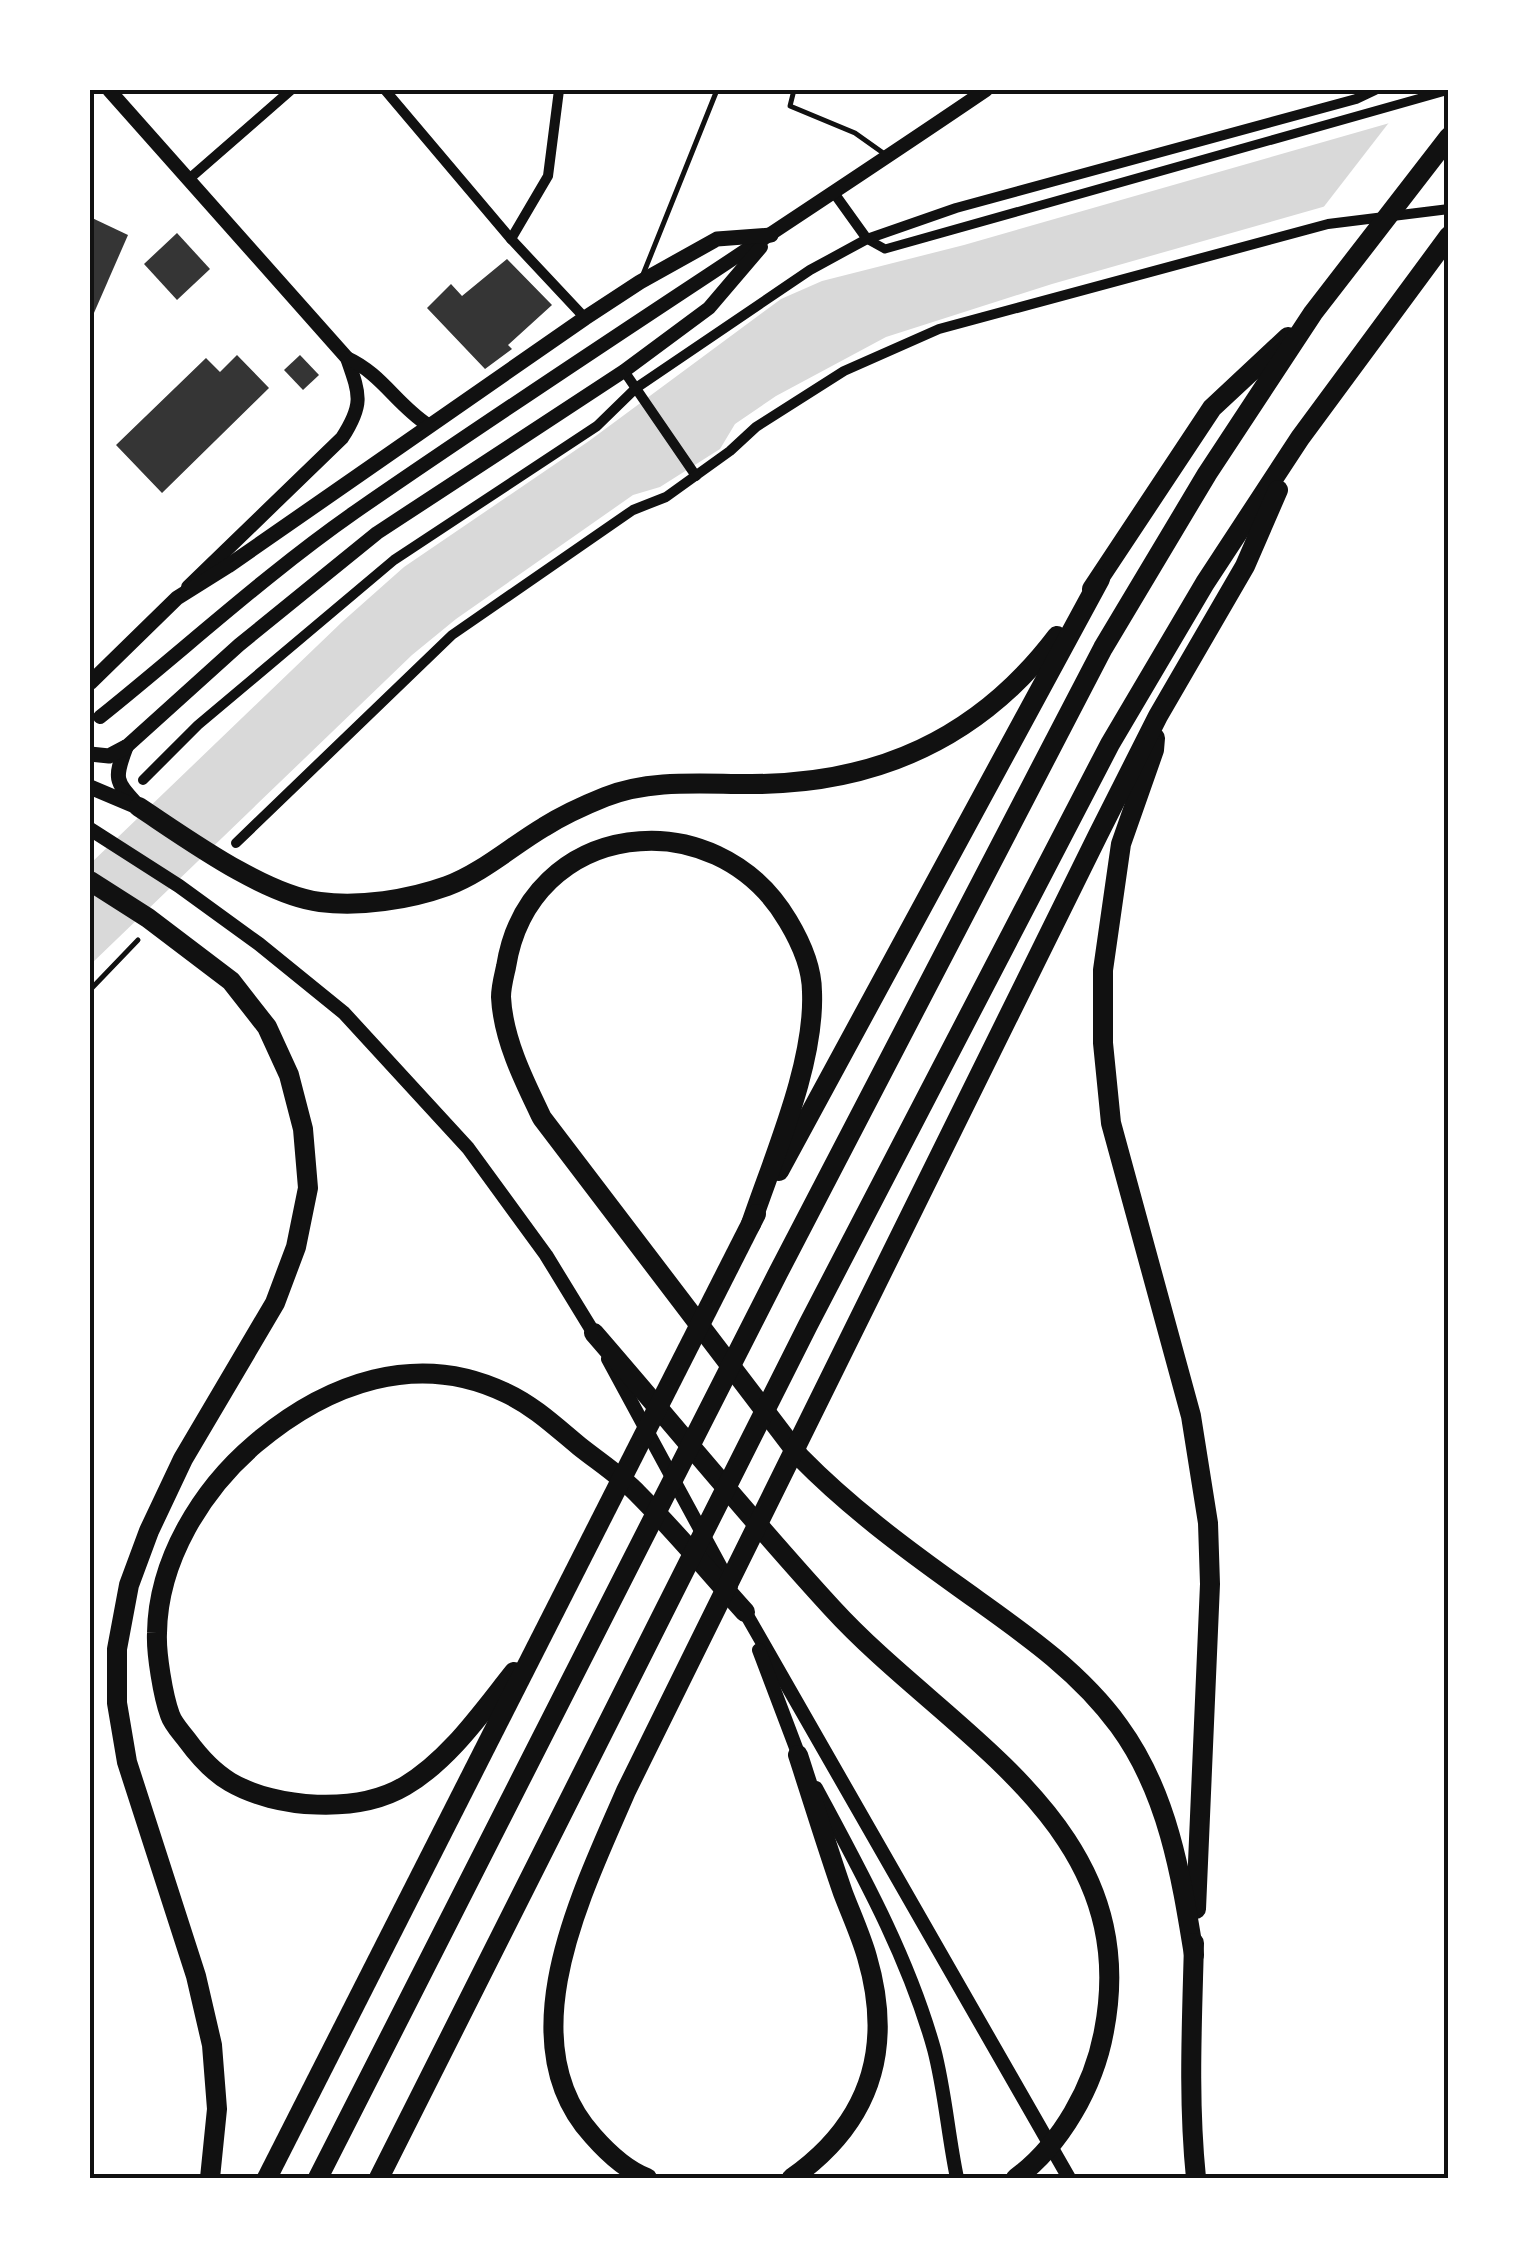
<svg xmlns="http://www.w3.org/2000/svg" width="1539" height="2268" font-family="'Source Sans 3',sans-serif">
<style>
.water{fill:#d9d9d9}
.pier{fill:#fff}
.building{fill:#353535}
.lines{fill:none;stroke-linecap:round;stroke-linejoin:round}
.service{stroke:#111;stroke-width:5}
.pedestrian{stroke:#111;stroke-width:9}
.minor{stroke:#111;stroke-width:10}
.tertiary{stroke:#111;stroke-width:14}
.secondary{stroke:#111;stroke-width:15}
.motorway{stroke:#111;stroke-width:20}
.neatline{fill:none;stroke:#111;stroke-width:4}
</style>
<rect width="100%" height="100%" fill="#fff"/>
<!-- water -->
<path class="water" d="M1449 106V171L1052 284 886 337 776 396 735 424 720 449 660 487 633 495 456 619 412 655 90 965V864L342 622 404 567 589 441 781 299 822 281 964 245Z"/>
<!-- pier -->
<path class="pier" d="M1449 101V177L1319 213 1394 116Z"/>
<!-- building -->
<g class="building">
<path d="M90 217 128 235 90 322Z"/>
<path d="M177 233 210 269 177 300 144 264Z"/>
<path d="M507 259 552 305 508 345 512 349 485 369 427 308 451 284 462 296Z"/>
<path d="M237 355 269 388 162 493 116 445 206 358 220 372Z"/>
<path d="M300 355 319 375 303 390 284 370Z"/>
</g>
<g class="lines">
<!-- service -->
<g class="service">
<path d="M794 90 790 106 855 133 886 155"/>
<path d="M642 277 717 90"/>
<path d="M90 990 138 940"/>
</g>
<!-- pedestrian -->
<path class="pedestrian" d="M867 239 885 249 1449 90"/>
<!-- minor -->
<g class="minor">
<path d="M385 90 511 239 585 318"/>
<path d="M189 179 291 90"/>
<path d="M834 193 867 239"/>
<path d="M511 239 548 176 559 90"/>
<path d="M624 371 696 476"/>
<path d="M143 780 198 725 394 560 597 426 636 388 810 270 867 239 956 208 1356 99 1375 90"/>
<path d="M236 843 452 635 633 510 666 497 730 451 756 427 844 371 939 329 1328 224 1449 209"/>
</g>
<!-- tertiary -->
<g class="tertiary">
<path d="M109 90 347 358C360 395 364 404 342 438L188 587"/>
<path d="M347 358C382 374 396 404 428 425"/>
<path d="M100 717C185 649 266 574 355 512 563 368 777 232 986 90"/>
<path d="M126 747 239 645 377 533 624 371 709 308 761 247"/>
<path d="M90 829 179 886 259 944 344 1013 468 1148 546 1255 598 1340"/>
<path d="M608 1359 731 1586"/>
<path d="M741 1605 1069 2178"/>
<path d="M759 1650 801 1761"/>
<path d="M816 1788C861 1872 908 1956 934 2049 945 2091 948 2135 957 2178"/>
</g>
<!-- secondary -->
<g class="secondary">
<path d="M90 683 177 598 228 566 585 318 640 282 717 239 771 235"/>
<path d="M126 747C113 781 116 781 139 807"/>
<path d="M90 754 109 756 126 747"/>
<path d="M90 787 135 806"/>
</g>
<!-- motorway -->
<g class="motorway">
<path d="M1092 589 1212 408 1288 337"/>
<path d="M1155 738 1154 750 1121 844 1103 970V1043L1111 1123 1191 1416 1208 1523 1210 1584 1196 1909"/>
<path d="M139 807C186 838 264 895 320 902 360 907 408 900 447 886 482 873 512 846 544 827 563 815 585 805 605 797 650 779 702 784 748 784 876 785 979 739 1057 636"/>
<path d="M90 881 148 918 231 981 267 1027 289 1075 303 1129 308 1188 296 1247 275 1303 183 1459 149 1531 129 1585 117 1649V1703L127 1762 196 1976 212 2045 217 2109 210 2178"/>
<path d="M779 1171 1100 579"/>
<path d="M751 1224C774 1156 815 1063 812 992 812 968 800 941 788 921 715 797 529 820 506 967 504 976 501 987 501 997 503 1039 524 1081 542 1118L800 1457C848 1506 903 1547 959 1587 1016 1628 1077 1668 1119 1726 1168 1793 1181 1875 1194 1955"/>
<path d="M594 1333C673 1424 750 1519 832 1608 949 1736 1144 1824 1104 2031 1094 2086 1061 2145 1016 2178"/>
<path d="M514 1672C482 1712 449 1760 405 1786 358 1814 276 1809 230 1782 213 1772 198 1755 187 1740 181 1732 173 1724 170 1715 163 1696 156 1653 157 1633 158 1560 202 1489 255 1444 327 1383 417 1350 506 1393 534 1406 556 1427 579 1446 599 1462 621 1476 638 1494 675 1531 709 1572 745 1612"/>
<path d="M1194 1943C1192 2022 1188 2100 1196 2178"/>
<path d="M267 2178 756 1214"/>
<path d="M318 2178 778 1273 1103 648 1207 474 1313 313 1449 137"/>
<path d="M379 2178 808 1325 1110 744 1205 583 1300 438 1449 236"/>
<path d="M647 2178C626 2170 608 2153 593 2136 506 2041 583 1891 626 1791L1098 835 1158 716 1245 566 1278 490"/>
<path d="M792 2178C870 2123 894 2049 867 1957 861 1936 851 1914 843 1893 827 1847 813 1801 798 1755"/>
</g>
</g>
<!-- border -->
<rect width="1539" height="2268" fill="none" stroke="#ffffff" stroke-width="185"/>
<rect x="92" y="92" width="1354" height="2084" class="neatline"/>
</svg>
